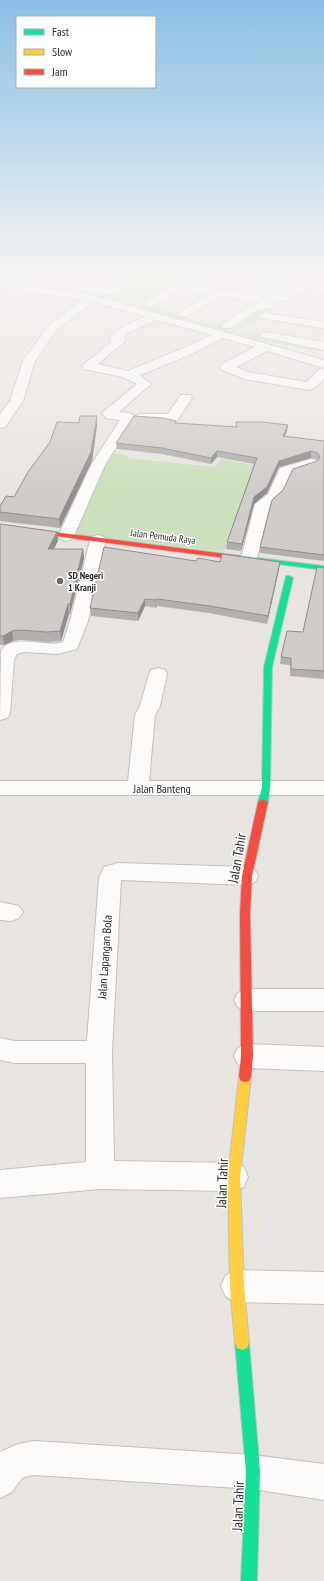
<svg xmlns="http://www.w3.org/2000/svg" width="324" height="1581" font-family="'PT Sans Narrow',sans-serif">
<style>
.green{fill:#cbe0bb}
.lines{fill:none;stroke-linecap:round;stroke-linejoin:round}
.street-casing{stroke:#c2c0c1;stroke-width:2}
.fast-casing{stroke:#c2c0c1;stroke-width:2}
.slow-casing{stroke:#c2c0c1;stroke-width:2}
.jam-casing{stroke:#c2c0c1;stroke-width:2}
.street{fill:#fcfbfa;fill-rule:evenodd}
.fast{fill:#16e098;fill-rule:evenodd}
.slow{fill:#ffcf43;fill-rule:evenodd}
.jam{fill:#f24e42;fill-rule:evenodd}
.wall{fill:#b2afad}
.shaded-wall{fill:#918f8d}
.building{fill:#cfccc9;stroke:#918f8d}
.poi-dot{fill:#6c6b6a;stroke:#fff;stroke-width:1.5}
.labels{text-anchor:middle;stroke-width:3;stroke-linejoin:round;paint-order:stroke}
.far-street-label{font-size:10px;fill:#2a2a2a;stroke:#fff}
.far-poi-label{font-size:10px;font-weight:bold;fill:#2a2a2a;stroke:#fff;text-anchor:start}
.street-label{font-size:12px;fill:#2a2a2a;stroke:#fff}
.near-street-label{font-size:14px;fill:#2a2a2a;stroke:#fff}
</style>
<rect width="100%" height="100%" fill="#e8e4e0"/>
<!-- green -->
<g class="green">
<path d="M151 272H195L132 307 103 299Z"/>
<path d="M144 305 226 327 324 348V352L247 339 135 309Z"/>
<path d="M269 305 271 308 263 316 241 329 228 326 260 306Z"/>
<path d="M110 453 127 455V458L215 467 221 459 254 465 224 552 72 534Z"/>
</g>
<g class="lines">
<!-- street casing -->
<g class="street-casing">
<g id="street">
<path d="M137 272H149L116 293 108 295 88 292 83 289 88 286 108 289Z"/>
<path d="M236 272H256L324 286V292L305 288 287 301H274L276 305 274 307 259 310 231 328H223L221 326 223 324 252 305 261 303 222 296 184 317 180 316 178 314 180 312 210 294 180 290 152 306 148 307 142 304 173 285 183 283 251 295 256 292 281 295 294 286 241 275Z"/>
<path d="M0 282 91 295 324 360V368L267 351 236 367 248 372 306 382 320 369 324 368V379L313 389 309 390 245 379 222 370 220 367 222 364 255 347 223 338 194 353 140 375 151 384 119 412 129 413 135 416 140 414H168L181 395H191L192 398 177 421 140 422 134 419 105 465 74 536 72 539 66 541 60 539 58 536 91 465 120 420 106 418 102 413 137 384 123 377 84 369 82 366 112 341 110 338C118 327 133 322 145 316L93 302 57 329 35 361 23 401 5 427 0 428V414L10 401 23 361 49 325 82 300 0 288ZM157 320 212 335 186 347 128 371 98 364 124 342 126 340 124 337 130 332Z"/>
<path d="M264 313 324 322V328L260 318 258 316 260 314Z"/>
<path d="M266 332 324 342V350L262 337 260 335 262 333Z"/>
<path d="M311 459 316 460 318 463 316 466 291 474 281 496 270 506 257 558 255 561 249 563 243 561 241 558 255 504 268 494 280 468Z"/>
<path d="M98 535 104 537 106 540 88 621 77 649 57 654 25 652 17 654 14 660 10 714 7 718 0 720 1 650C13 633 46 648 63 642L70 621 90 540 92 537Z"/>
<path d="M158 668 165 670 167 674 160 706 155 715 149 781H324V795H0V781H128L135 715 140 706 149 674 151 670Z"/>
<path d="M118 863 247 867 255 870 258 876 255 882 247 885 121 880 112 1052 114 1161 234 1163 244 1167 248 1177 244 1187 234 1191 100 1189 0 1198V1170L86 1162V1063H15L0 1060V1038L15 1041H87L99 878 104 867Z"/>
<path d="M0 902 19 906 23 912 19 918 11 921 0 920Z"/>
<path d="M247 989H324V1011H247L238 1007 234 1000 238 993Z"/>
<path d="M247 1044 324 1047V1071L247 1068 238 1064 234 1056 238 1048Z"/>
<path d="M237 1270 324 1272V1304L237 1302 226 1297 221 1286 226 1275Z"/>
<path d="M34 1441 253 1455 324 1464V1500L253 1489 34 1475 24 1477 19 1482 12 1492 0 1498V1452L18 1444Z"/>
</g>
</g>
<!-- fast casing -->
<g class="fast-casing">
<g id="fast">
<path d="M241 556 324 566V570L239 559V557Z"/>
<path d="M286 576H289L293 578 272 667 270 788 268 802 263 805 258 802 262 788 264 667Z"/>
<path d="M242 1336 247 1338 249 1343 260 1472 257 1581H241L246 1472 235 1343 237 1338Z"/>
</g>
</g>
<!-- slow casing -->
<g class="slow-casing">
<path id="slow" d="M245 1072 249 1073 251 1077 240 1177 244 1286 249 1343 247 1348 242 1350 237 1348 235 1343 230 1286 228 1177 239 1077 241 1073Z"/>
</g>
<!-- jam casing -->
<g class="jam-casing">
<g id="jam">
<path d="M0 525 241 556 244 558 241 560 0 529Z"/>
<path d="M263 799 268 802 252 876 250 914 253 1056 251 1077 249 1081 245 1082 241 1081 239 1077 241 1056 240 914 242 876 258 802Z"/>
</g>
</g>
<!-- street -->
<use href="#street" class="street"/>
<!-- fast -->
<use href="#fast" class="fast"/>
<!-- slow -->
<use href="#slow" class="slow"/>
<!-- jam -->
<use href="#jam" class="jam"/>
</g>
<!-- wall -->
<g class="wall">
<path d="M97 416V425L92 461 60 528 0 521V506L14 497 79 423Z"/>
<path d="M176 421V423L236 427V422L287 431 285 437 324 441V561L260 553V547L318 460 317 459 311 458 279 467 267 493 254 504 241 551 226 549 227 542 254 464 217 457 211 464 162 454 117 449 116 443Z"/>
<path d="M0 524 57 532 58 541 54 549H83L84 558 70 614H69L61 641 48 642 21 640 13 641 4 645H0Z"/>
<path d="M220 562 279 569 267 624 209 613 157 606V608L145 606 138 621 91 616 90 608Z"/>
<path d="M324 568V679L290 676V665L280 664 281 657 303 632Z"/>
</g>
<!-- shaded-wall -->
<g class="shaded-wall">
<path d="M97 416V425L92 461 60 528 59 519Z"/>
<path d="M288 425 287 431 282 443 283 436Z"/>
<path d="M217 451V457L211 464V458Z"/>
<path d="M311 451V458L279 467 267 493 254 504 241 551 242 544 254 497 279 461Z"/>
<path d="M57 532 58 541 49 558 48 549Z"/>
<path d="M83 549 84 558 70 614V604Z"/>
<path d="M280 562 279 569 267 624 268 616Z"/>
<path d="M145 599V606L138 621V613Z"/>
<path d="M68 604 69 614 61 641 60 631Z"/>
<path d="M12 631 13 641 4 645 3 636Z"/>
</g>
<!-- building -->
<g class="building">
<path d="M80 416H97L91 452 59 519 0 512V506L6 496 14 497 28 472 50 442 57 422 79 423Z"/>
<path d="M134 416 162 418 176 421 175 423 237 427 236 422H262L288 425 283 436 324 441V555L260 547 272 500 283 490 293 469 317 461 320 458 318 453 311 451 279 461 267 487 254 497 242 544 227 542 257 458 217 451 211 458 162 448 116 443Z"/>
<path d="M0 524 57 532 48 549H83L70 604H68L60 631 47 632 20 630 12 631 3 636H0Z"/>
<path d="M104 547 196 561 198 558 220 562 222 554 280 562 268 616 210 606 157 599V600L145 599 138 613 90 608Z"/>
<path d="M317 567 324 568V671L291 669V658L281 657 287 631 303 632Z"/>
</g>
<!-- sky -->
<linearGradient id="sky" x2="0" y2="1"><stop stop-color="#88bfe6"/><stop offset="0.55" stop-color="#f5f3f1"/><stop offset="1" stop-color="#f5f3f1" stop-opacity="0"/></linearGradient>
<rect width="324" height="493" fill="url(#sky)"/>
<!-- markers -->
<circle class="poi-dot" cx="60" cy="581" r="4"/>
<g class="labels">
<!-- far-street labels -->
<g class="far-street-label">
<text transform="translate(163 536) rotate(7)" y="4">Jalan Pemuda Raya</text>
</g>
<!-- far-poi labels -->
<g class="far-poi-label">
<text x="68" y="579">SD Negeri<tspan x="68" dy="12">1 Kranji</tspan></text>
</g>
<!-- street labels -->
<g class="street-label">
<text x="162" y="793">Jalan Banteng</text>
<text transform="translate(105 957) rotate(-86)" y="4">Jalan Lapangan Bola</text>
</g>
<!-- near-street labels -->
<g class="near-street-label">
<text transform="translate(237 858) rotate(-80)" y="5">Jalan Tahir</text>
<text transform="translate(222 1183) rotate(-88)" y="5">Jalan Tahir</text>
<text transform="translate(238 1506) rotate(-88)" y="5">Jalan Tahir</text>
</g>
</g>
<!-- legend -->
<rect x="16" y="16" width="140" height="72" fill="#ffffff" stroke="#aaaaaa"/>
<rect x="24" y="29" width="20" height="6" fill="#16e098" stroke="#aaaaaa"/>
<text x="52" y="36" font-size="12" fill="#2a2a2a">Fast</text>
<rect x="24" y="49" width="20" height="6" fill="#ffcf43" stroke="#aaaaaa"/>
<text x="52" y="56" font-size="12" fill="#2a2a2a">Slow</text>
<rect x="24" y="69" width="20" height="6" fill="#f24e42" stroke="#aaaaaa"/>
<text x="52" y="76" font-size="12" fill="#2a2a2a">Jam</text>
</svg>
